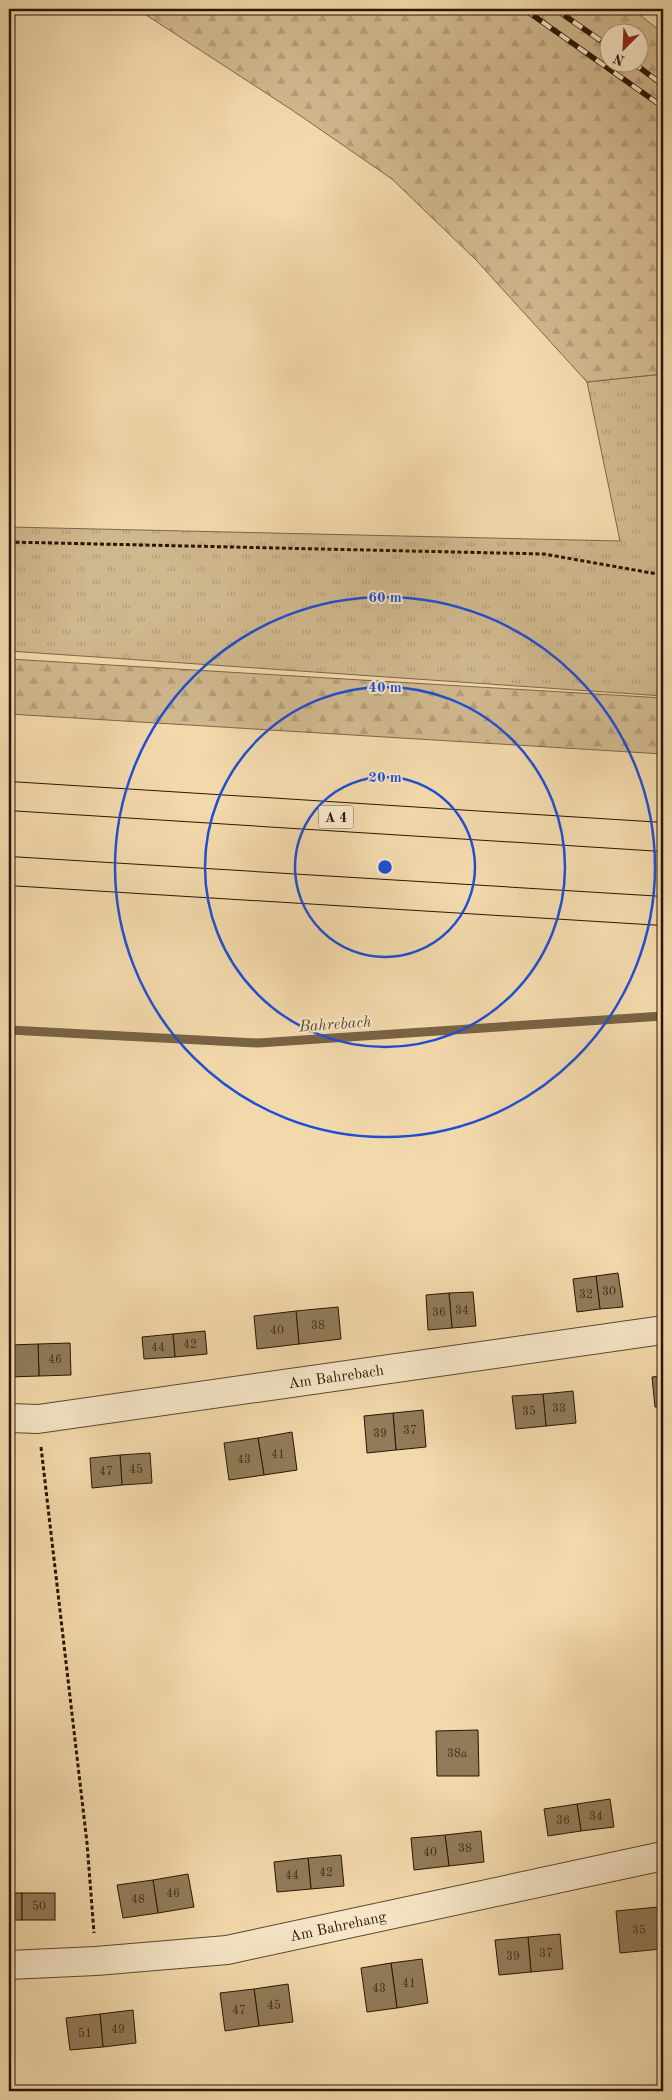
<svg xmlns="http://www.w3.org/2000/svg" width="672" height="2100" font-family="'Old Standard TT',serif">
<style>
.grass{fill:url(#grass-tufts);stroke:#7c6747}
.forest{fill:url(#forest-firs);stroke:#7c6747;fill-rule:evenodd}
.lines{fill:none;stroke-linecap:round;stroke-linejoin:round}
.stream{stroke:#786344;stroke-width:9}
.building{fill:#917b59;stroke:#281600}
.minor-casing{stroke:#5a472b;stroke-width:30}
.highway-casing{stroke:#281600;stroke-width:30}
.path{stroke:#281600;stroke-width:3;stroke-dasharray:4 2.5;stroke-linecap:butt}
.minor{stroke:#f7e6c8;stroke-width:28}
.highway{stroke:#f2d9ab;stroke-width:28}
.rail-casing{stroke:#281600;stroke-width:5.5}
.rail{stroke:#f7e6c8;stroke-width:4;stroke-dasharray:11;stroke-linecap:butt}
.ring{fill:none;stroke:#1d4ed8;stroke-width:2.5}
.labels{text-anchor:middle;stroke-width:4;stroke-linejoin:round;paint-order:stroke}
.number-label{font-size:12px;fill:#422f16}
.shield{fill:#f7e6c8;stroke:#66543c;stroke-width:1}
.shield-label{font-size:14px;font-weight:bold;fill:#281600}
.street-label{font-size:15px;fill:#281600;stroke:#f7e6c8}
.water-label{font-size:16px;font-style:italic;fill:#5d4a2d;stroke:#f7e6c8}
.centre{fill:#1d4ed8;stroke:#f7e6c8;stroke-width:2.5}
.ring-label{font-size:15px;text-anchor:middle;font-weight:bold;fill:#1d4ed8;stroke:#f7e6c8;stroke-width:4;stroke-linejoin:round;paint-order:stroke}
</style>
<defs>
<pattern id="grass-tufts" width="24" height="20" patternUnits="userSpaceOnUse" patternTransform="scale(1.25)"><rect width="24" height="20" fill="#d0b88e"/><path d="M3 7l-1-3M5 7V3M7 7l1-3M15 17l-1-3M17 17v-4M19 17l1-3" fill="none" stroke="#b39d79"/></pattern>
<pattern id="forest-firs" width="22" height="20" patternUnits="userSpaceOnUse" patternTransform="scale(1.25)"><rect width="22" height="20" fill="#d0b88e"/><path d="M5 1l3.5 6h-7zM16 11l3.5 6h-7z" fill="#b39d79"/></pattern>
</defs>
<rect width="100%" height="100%" fill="#f2d9ab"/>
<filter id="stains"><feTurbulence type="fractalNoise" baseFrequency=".004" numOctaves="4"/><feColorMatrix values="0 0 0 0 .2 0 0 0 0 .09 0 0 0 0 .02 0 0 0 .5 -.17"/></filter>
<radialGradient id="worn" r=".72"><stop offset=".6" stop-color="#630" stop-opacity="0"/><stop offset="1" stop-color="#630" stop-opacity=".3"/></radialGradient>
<!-- grass -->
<path class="grass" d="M663 374V696L9 651V527L620 541 587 382Z"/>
<!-- forest -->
<g class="forest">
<path d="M137 9H632L663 33V374L587 382 476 260 392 179 292 110ZM610 32H640V62H610Z"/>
<path d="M9 659 663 698V754L9 714Z"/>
</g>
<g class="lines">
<!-- stream -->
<path class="stream" d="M9 1030 258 1043 663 1016"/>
</g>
<!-- building -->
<g class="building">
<path d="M618 1273 623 1307 600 1309 596 1276Z"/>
<path d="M596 1276 600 1309 577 1312 573 1279Z"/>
<path d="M473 1292 476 1326 452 1328 449 1293Z"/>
<path d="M449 1293 452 1328 428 1330 426 1295Z"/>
<path d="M338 1307 341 1339 299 1344 296 1311Z"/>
<path d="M296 1311 299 1344 257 1349 254 1316Z"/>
<path d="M205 1331 207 1354 175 1357 173 1334Z"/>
<path d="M173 1334 175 1357 144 1359 142 1337Z"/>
<path d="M70 1343 71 1375 39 1376 38 1344Z"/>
<path d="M38 1344 39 1376 9 1377V1345Z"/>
<path d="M663 1376V1407H655L652 1377Z"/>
<path d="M573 1391 576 1423 546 1426 543 1394Z"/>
<path d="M543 1394 546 1426 516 1429 512 1396Z"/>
<path d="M423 1410 426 1447 396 1450 393 1413Z"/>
<path d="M393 1413 396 1450 367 1453 364 1416Z"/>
<path d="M292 1432 297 1470 264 1475 258 1438Z"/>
<path d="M258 1438 264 1475 229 1480 224 1443Z"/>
<path d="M150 1453 152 1483 122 1485 120 1455Z"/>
<path d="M120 1455 122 1485 92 1488 90 1458Z"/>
<path d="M478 1730 479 1776H437L436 1731Z"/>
<path d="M610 1799 614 1827 581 1831 577 1804Z"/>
<path d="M577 1804 581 1831 548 1836 544 1809Z"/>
<path d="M481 1831 484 1862 449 1866 445 1835Z"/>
<path d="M445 1835 449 1866 414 1870 411 1838Z"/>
<path d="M341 1855 344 1886 311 1889 308 1858Z"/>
<path d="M308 1858 311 1889 277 1892 274 1862Z"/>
<path d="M188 1874 194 1907 158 1913 153 1880Z"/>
<path d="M153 1880 158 1913 123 1918 117 1885Z"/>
<rect x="9" y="1893" width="13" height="27"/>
<rect x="22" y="1893" width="33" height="27"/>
<path d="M658 1907H663V1949H661Z"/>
<path d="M658 1907 661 1949 620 1953 616 1911Z"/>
<path d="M560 1934 563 1969 531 1972 528 1937Z"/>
<path d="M528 1937 531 1972 499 1975 495 1940Z"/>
<path d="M422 1959 428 2003 397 2008 391 1963Z"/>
<path d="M391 1963 397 2008 367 2012 361 1968Z"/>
<path d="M288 1984 293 2022 259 2026 254 1989Z"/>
<path d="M254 1989 259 2026 225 2031 220 1993Z"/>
<path d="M133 2010 136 2043 103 2047 100 2014Z"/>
<path d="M100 2014 103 2047 70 2050 66 2018Z"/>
</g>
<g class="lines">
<!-- minor casing -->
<g class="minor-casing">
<g id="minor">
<path id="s1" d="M9 1418 38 1419 663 1330"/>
<path id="s2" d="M9 1965 96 1961 227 1950 663 1856"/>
</g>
</g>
<!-- highway casing -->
<g class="highway-casing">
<g id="highway">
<path d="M9 796 663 837"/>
<path d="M9 871 663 911"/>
</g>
</g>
<!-- path -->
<g class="path">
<path d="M9 542 544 554 663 575"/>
<path d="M41 1447 87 1843 94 1933"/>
</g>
<!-- minor -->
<use href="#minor" class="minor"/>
<!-- highway -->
<use href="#highway" class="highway"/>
<!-- rail casing -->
<g class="rail-casing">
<g id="rail">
<path d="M524 9 663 107"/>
<path d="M555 9 610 47"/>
<path d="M632 62 663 85"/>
</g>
</g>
<!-- rail -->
<use href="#rail" class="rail"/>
</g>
<!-- distance rings -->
<g class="ring">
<circle cx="385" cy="867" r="90"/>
<circle cx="385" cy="867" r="180"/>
<circle cx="385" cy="867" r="270"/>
</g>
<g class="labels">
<!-- number labels -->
<g class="number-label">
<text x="609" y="1295">30</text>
<text x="586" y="1298">32</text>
<text x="462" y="1314">34</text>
<text x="439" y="1316">36</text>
<text x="318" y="1329">38</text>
<text x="277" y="1334">40</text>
<text x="190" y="1348">42</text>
<text x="158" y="1351">44</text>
<text x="55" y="1363">46</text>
<text x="559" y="1412">33</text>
<text x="529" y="1415">35</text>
<text x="410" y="1434">37</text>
<text x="380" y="1437">39</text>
<text x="278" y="1458">41</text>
<text x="244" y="1463">43</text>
<text x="136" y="1473">45</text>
<text x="106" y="1475">47</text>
<text x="457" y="1757">38a</text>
<text x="596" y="1820">34</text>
<text x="563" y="1824">36</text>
<text x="465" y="1852">38</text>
<text x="430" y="1856">40</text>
<text x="326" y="1876">42</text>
<text x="292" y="1879">44</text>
<text x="173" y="1897">46</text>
<text x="138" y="1903">48</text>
<text x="39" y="1910">50</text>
<text x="639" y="1934">35</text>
<text x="546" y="1957">37</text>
<text x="513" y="1960">39</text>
<text x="409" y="1987">41</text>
<text x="379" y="1992">43</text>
<text x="274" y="2009">45</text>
<text x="239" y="2014">47</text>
<text x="118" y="2033">49</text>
<text x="85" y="2037">51</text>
</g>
<!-- shield labels -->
<rect class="shield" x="318.5" y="805.5" width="35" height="23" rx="4"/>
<g class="shield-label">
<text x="336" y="822">A 4</text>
</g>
<!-- street labels -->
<g class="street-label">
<text dy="5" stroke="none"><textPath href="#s1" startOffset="330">Am Bahrebach</textPath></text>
<text dy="5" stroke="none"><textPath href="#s2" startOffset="332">Am Bahrehang</textPath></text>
</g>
<!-- water labels -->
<g class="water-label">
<text transform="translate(335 1023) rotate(-4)" y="6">Bahrebach</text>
</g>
</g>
<circle cx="385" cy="867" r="8" class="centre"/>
<g class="ring-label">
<text x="385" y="602">60 m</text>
<text x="385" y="692">40 m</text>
<text x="385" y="782">20 m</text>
</g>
<!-- margin -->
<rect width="672" height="2100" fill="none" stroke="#f2d9ab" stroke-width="30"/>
<rect x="10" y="10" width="652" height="2080" fill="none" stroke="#281600" stroke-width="2.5"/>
<rect x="15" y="15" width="642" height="2070" fill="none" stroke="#281600"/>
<!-- north arrow -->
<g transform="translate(624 48) rotate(204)"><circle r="24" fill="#f7e6c8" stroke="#a49378"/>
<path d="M0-4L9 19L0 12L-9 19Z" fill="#8f2418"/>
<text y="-8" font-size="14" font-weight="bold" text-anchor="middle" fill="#281600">N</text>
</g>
<rect width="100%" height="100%" filter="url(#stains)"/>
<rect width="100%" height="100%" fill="url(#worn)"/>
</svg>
